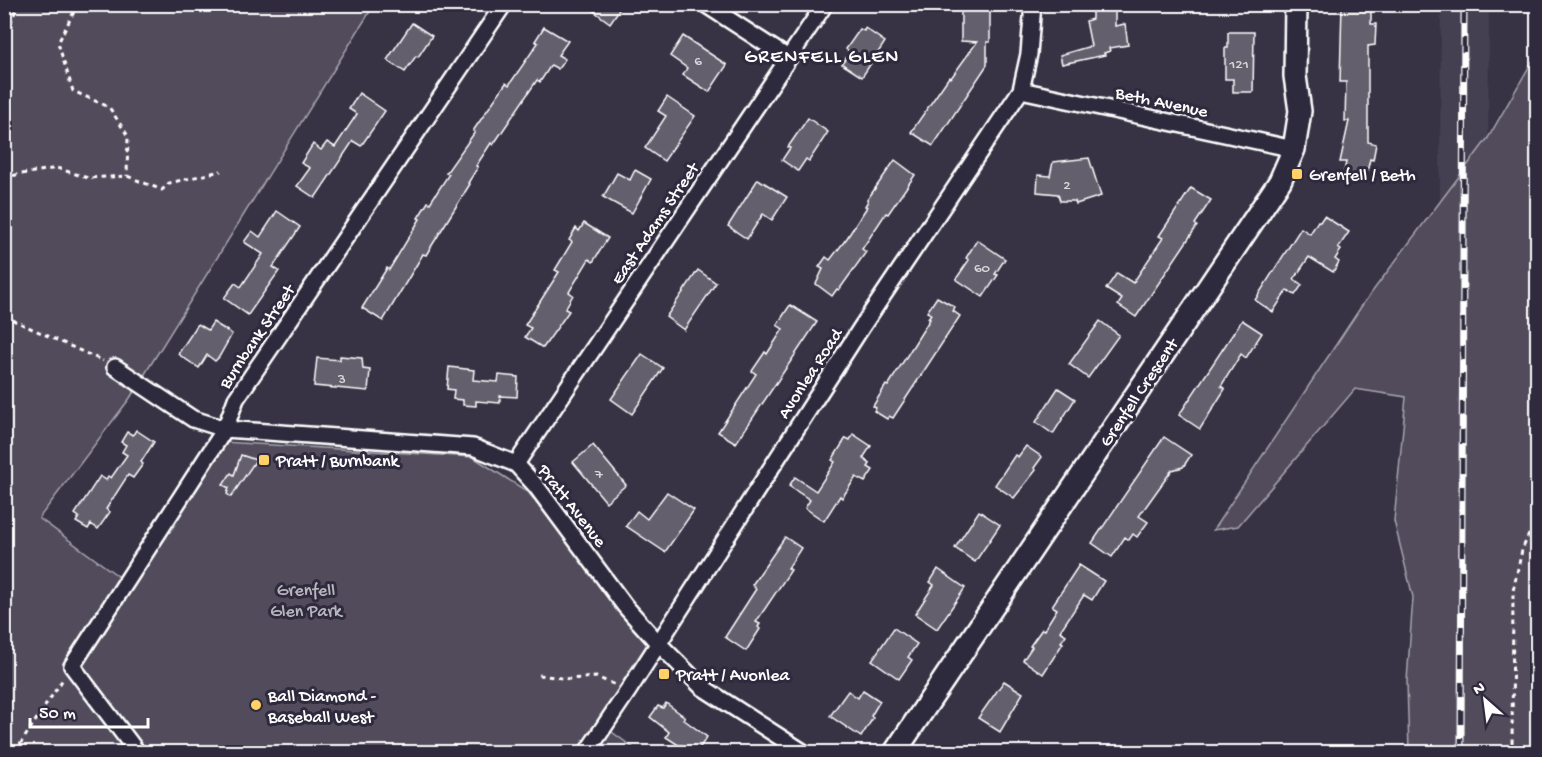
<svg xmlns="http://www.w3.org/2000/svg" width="1542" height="757" font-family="'Gochi Hand',sans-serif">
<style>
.built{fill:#444051}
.green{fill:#514c5c;stroke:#a8a6ae;stroke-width:1.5}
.building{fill:#635f6d;stroke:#fff;stroke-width:1.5}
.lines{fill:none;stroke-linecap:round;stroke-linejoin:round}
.street-casing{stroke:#fff;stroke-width:20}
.secondary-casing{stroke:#fff;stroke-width:26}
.path{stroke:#fff;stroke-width:3;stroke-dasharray:4.5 4.5;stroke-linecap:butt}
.street{stroke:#2f2a3d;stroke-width:15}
.secondary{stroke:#2f2a3d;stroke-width:21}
.rail-casing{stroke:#fff;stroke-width:7}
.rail{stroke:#2f2a3d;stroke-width:4.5;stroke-dasharray:14;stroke-linecap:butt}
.poi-dot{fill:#ffd166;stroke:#2f2a3d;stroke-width:2}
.labels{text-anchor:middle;stroke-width:6;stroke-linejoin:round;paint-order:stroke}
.number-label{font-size:15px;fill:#d8d7da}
.street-label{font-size:18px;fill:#fff;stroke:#2f2a3d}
.poi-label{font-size:18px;fill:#fff;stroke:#2f2a3d;text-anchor:start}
.park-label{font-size:18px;fill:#b9b7be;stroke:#2f2a3d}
.neighbourhood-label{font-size:20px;letter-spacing:1.5px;fill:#fff;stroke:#2f2a3d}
</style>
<rect width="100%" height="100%" fill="#373345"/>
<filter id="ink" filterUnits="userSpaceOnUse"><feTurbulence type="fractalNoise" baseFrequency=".0167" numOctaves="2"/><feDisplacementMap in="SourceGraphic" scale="12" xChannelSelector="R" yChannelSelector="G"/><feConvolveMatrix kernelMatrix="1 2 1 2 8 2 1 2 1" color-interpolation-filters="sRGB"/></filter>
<g filter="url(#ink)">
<!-- built -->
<path class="built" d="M1441 5H1489L1484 752H1437Z"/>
<!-- green -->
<g class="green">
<path d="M4 5H374L130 398 39 518 118 576 86 658 129 587 223 442 473 457 528 492 648 643 597 721 639 752H5Z"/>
<path d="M1537 53V752H1409L1407 681 1413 597 1394 521 1406 397 1355 389 1238 526 1213 530 1363 304 1488 138Z"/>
</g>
<!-- building -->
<g class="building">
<path d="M584 4H623L610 23Z"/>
<path d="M961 4H990V42H987V65L933 146 911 132 949 77 951 78 977 42 961 41Z"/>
<path d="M1092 4H1115V26L1125 24 1128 45 1109 48 1110 51 1104 53 1105 55 1062 64 1060 55 1091 46 1086 21 1092 19Z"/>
<path d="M1342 4H1371V24H1376L1375 45 1368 46V142L1376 144 1373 160 1370 159 1365 181 1343 177 1346 162H1340L1349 121H1345L1346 82H1340Z"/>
<path d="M412 23 432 36 418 57 416 56 405 72 387 60Z"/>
<path d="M544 27 568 41 558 55 565 59 558 69 551 65 540 82 537 80 493 145 491 143 476 166 478 167 468 183 470 184 426 255 423 254 383 321 362 308 387 268 389 270 420 219 418 218 428 202 430 203 449 174 446 173 475 132 473 131 506 83 509 85 538 43 535 41Z"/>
<path d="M865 28 885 42 862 77 842 64 850 52 846 49 860 29 864 31Z"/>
<path d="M1228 32H1254L1253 92H1233V79H1225V48H1228Z"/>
<path d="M683 36 727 65 709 92 683 75 687 68 670 56Z"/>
<path d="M359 93 385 111 361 146 353 141 315 198 297 186 310 168 301 163 313 144 321 150 327 142 335 147 357 114 349 109Z"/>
<path d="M667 97 695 116 664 161 645 148 666 116 658 111Z"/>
<path d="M808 118 828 132 809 161 806 159 798 171 782 160 790 148 788 147Z"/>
<path d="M1089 158 1101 196 1076 204 1075 201H1060L1058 194 1037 192 1038 175 1050 176 1053 162Z"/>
<path d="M895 160 915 175 888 214 886 213 862 249 866 252 839 290 837 289 832 296 816 284 823 269 819 267 826 257 830 260 847 238 867 207 865 206 868 201 867 200Z"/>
<path d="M635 170 651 179 632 213 603 197 617 173 630 180Z"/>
<path d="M758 179 787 197 772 220 763 214 747 239 728 226Z"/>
<path d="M1191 188 1211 200 1195 224 1197 226 1136 317 1118 305 1122 299 1106 289 1117 273 1133 283 1163 238 1159 236Z"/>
<path d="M277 211 300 227 273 267 279 271 248 315 224 298 235 283 241 287 263 254 244 242 252 231 260 237Z"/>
<path d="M1324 216 1349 232 1338 248 1341 250 1335 259 1339 262 1333 272 1309 257 1294 279 1302 285 1295 295 1287 290 1273 312 1255 300 1301 228 1310 234 1318 221 1320 222Z"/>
<path d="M584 223 608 238 593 262 589 259 569 292 573 295 565 309 569 311 543 348 525 337 531 328 525 325 559 272 555 270 572 242 569 240 576 228 579 231Z"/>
<path d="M977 240 1005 259 995 274 998 275 983 297 956 279 969 260 966 258Z"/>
<path d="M698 270 716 283 684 330 666 317Z"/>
<path d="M937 297 955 307 953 311 960 316 893 418 889 416 887 419 874 411 876 408 873 406 886 385 888 386 930 319 928 318 931 314 927 312Z"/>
<path d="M790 305 817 322 736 443 718 432 756 374 752 371 765 352 767 354 783 329 777 325Z"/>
<path d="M1242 320 1262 333 1246 358 1241 354 1221 386 1225 389 1200 429 1179 415Z"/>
<path d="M1100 321 1119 335 1088 378 1069 364Z"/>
<path d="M213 322 232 334 219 357 215 361 207 355 199 368 178 354 198 324 208 330Z"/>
<path d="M642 354 663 368 632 414 611 399Z"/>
<path d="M340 356 362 358 363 369 370 370 368 391 314 386 317 358 340 360Z"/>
<path d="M449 367 474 370 473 380 498 382 499 375 518 377 517 397 500 396V403L476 401V406L463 405V400L453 399 454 390 447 389Z"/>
<path d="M1058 388 1075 399 1053 434 1036 422Z"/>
<path d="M136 430 154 442 141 462 143 464 133 478 128 475 106 509 110 512 98 529 91 524 88 529 76 522 79 517 75 514 100 476 106 480 108 476 111 478 127 455 122 452 126 445 121 442 127 432 133 435Z"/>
<path d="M853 434 871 446 863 458 870 464 868 467 873 470 865 482 856 477 842 498 840 496 824 521 805 508 810 500 789 486 795 477 816 491 835 462 832 460 846 438 850 440Z"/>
<path d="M1164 437 1191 455 1183 467 1172 470 1139 516 1148 522 1137 537 1133 534 1129 540 1125 537 1112 557 1092 543Z"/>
<path d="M593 445 626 485 606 502 573 462Z"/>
<path d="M1026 446 1042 457 1034 468 1036 470 1014 498 995 485 1015 455 1018 457Z"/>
<path d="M241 455 256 460 231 497 227 494 229 488 223 485 231 473 234 475Z"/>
<path d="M667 492 694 510 665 552 626 526 637 511 647 519Z"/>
<path d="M979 511 1000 525 975 562 955 548Z"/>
<path d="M785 537 801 548 788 568 791 570 756 622 760 624 758 627 760 629 746 651 725 637 756 589 752 585Z"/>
<path d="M1079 565 1104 581 1092 600 1084 595 1060 631 1066 635 1061 642 1063 643 1043 674 1023 660 1032 647 1030 646 1042 629 1044 630 1057 609 1052 606Z"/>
<path d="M938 569 965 588 937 629 915 614 934 585 930 582Z"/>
<path d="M894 628 917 644 908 657 912 660 899 679 872 660Z"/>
<path d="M1004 681 1023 693 1000 732 978 718Z"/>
<path d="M863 690 880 701 871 716 873 718 861 737 830 716 848 691 858 698Z"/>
<path d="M666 703 685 717 683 719 707 737 696 753H691L681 745 680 746 666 737 669 732 650 717 658 706 663 708Z"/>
</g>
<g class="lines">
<!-- street casing -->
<g class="street-casing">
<g id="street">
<path d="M705 4 788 58"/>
<path d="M1021 90 1294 149"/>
<path d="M115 367 193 419 225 429 473 447 516 464 536 486 625 606 658 643 702 687 803 752"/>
<path d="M516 464 825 4"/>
<path d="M137 752 72 666 225 429 236 399 504 4"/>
<path d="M587 752 628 691 861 328 1021 90 1029 54 1033 4"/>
</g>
</g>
<!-- secondary casing -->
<g class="secondary-casing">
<path id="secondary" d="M895 752 1280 181 1294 149 1300 111 1295 76 1296 4"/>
</g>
<!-- path -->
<g class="path">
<path d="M78 4 58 43 73 91 109 107 128 136 127 176"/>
<path d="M4 40 18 4"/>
<path d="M4 177 57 168 88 178 127 176 162 190 169 183 221 171"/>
<path d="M4 316 103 361"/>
<path d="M539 675 569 679 596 677 616 685"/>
<path d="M15 752 63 679"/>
<path d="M1512 752 1513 591 1522 550 1538 514"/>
</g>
<!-- street -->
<use href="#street" class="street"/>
<!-- secondary -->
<use href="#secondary" class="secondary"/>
<!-- rail casing -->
<g class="rail-casing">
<path id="rail" d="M1461 752 1464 4"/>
</g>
<!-- rail -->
<use href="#rail" class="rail"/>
</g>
</g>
<!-- markers -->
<g class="poi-dot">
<rect x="1291" y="168" width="12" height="12" rx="3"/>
<rect x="258" y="454" width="12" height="12" rx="3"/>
<rect x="658" y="668" width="12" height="12" rx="3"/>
<circle cx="256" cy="705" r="6"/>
</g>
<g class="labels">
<!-- number labels -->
<g class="number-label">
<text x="698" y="65">6</text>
<text x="1239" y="68">121</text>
<text x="1067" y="189">2</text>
<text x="982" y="272">60</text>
<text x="342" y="383">3</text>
<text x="599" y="478">7</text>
</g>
<!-- street labels -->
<g class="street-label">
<text transform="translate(1162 101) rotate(12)" y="6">Beth Avenue</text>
<text transform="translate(654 223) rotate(-56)" y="6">East Adams Street</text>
<text transform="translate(256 336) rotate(-56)" y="6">Burnbank Street</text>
<text transform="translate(809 373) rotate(-57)" y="6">Avonlea Road</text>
<text transform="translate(1138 392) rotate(-56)" y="6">Grenfell Crescent</text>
<text transform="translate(573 505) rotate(52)" y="6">Pratt Avenue</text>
</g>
<!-- poi labels -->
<g class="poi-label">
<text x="1309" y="180">Grenfell / Beth</text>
<text x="276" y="466">Pratt / Burnbank</text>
<text x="676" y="680">Pratt / Avonlea</text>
<text x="268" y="701">Ball Diamond -<tspan x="268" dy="21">Baseball West</tspan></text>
</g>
<!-- park labels -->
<g class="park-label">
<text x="306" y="595">Grenfell<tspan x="306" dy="21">Glen Park</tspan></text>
</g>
<!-- neighbourhood labels -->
<g class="neighbourhood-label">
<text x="822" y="62">GRENFELL GLEN</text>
</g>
</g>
<!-- margin -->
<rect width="1542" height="757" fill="none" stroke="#2f2a3d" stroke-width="24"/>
<rect x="12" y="12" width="1518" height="733" fill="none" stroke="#fff" stroke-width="2" filter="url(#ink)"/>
<!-- north arrow -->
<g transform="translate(1485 700) rotate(332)" stroke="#2f2a3d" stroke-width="4.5" paint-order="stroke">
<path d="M0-4.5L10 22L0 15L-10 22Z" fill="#ffffff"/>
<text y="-9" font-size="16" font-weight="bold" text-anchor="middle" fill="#ffffff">N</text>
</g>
<!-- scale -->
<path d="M30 718v9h118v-9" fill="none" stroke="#ffffff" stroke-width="3"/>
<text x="39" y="718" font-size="18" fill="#ffffff" stroke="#2f2a3d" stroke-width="4.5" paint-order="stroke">50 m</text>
</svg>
